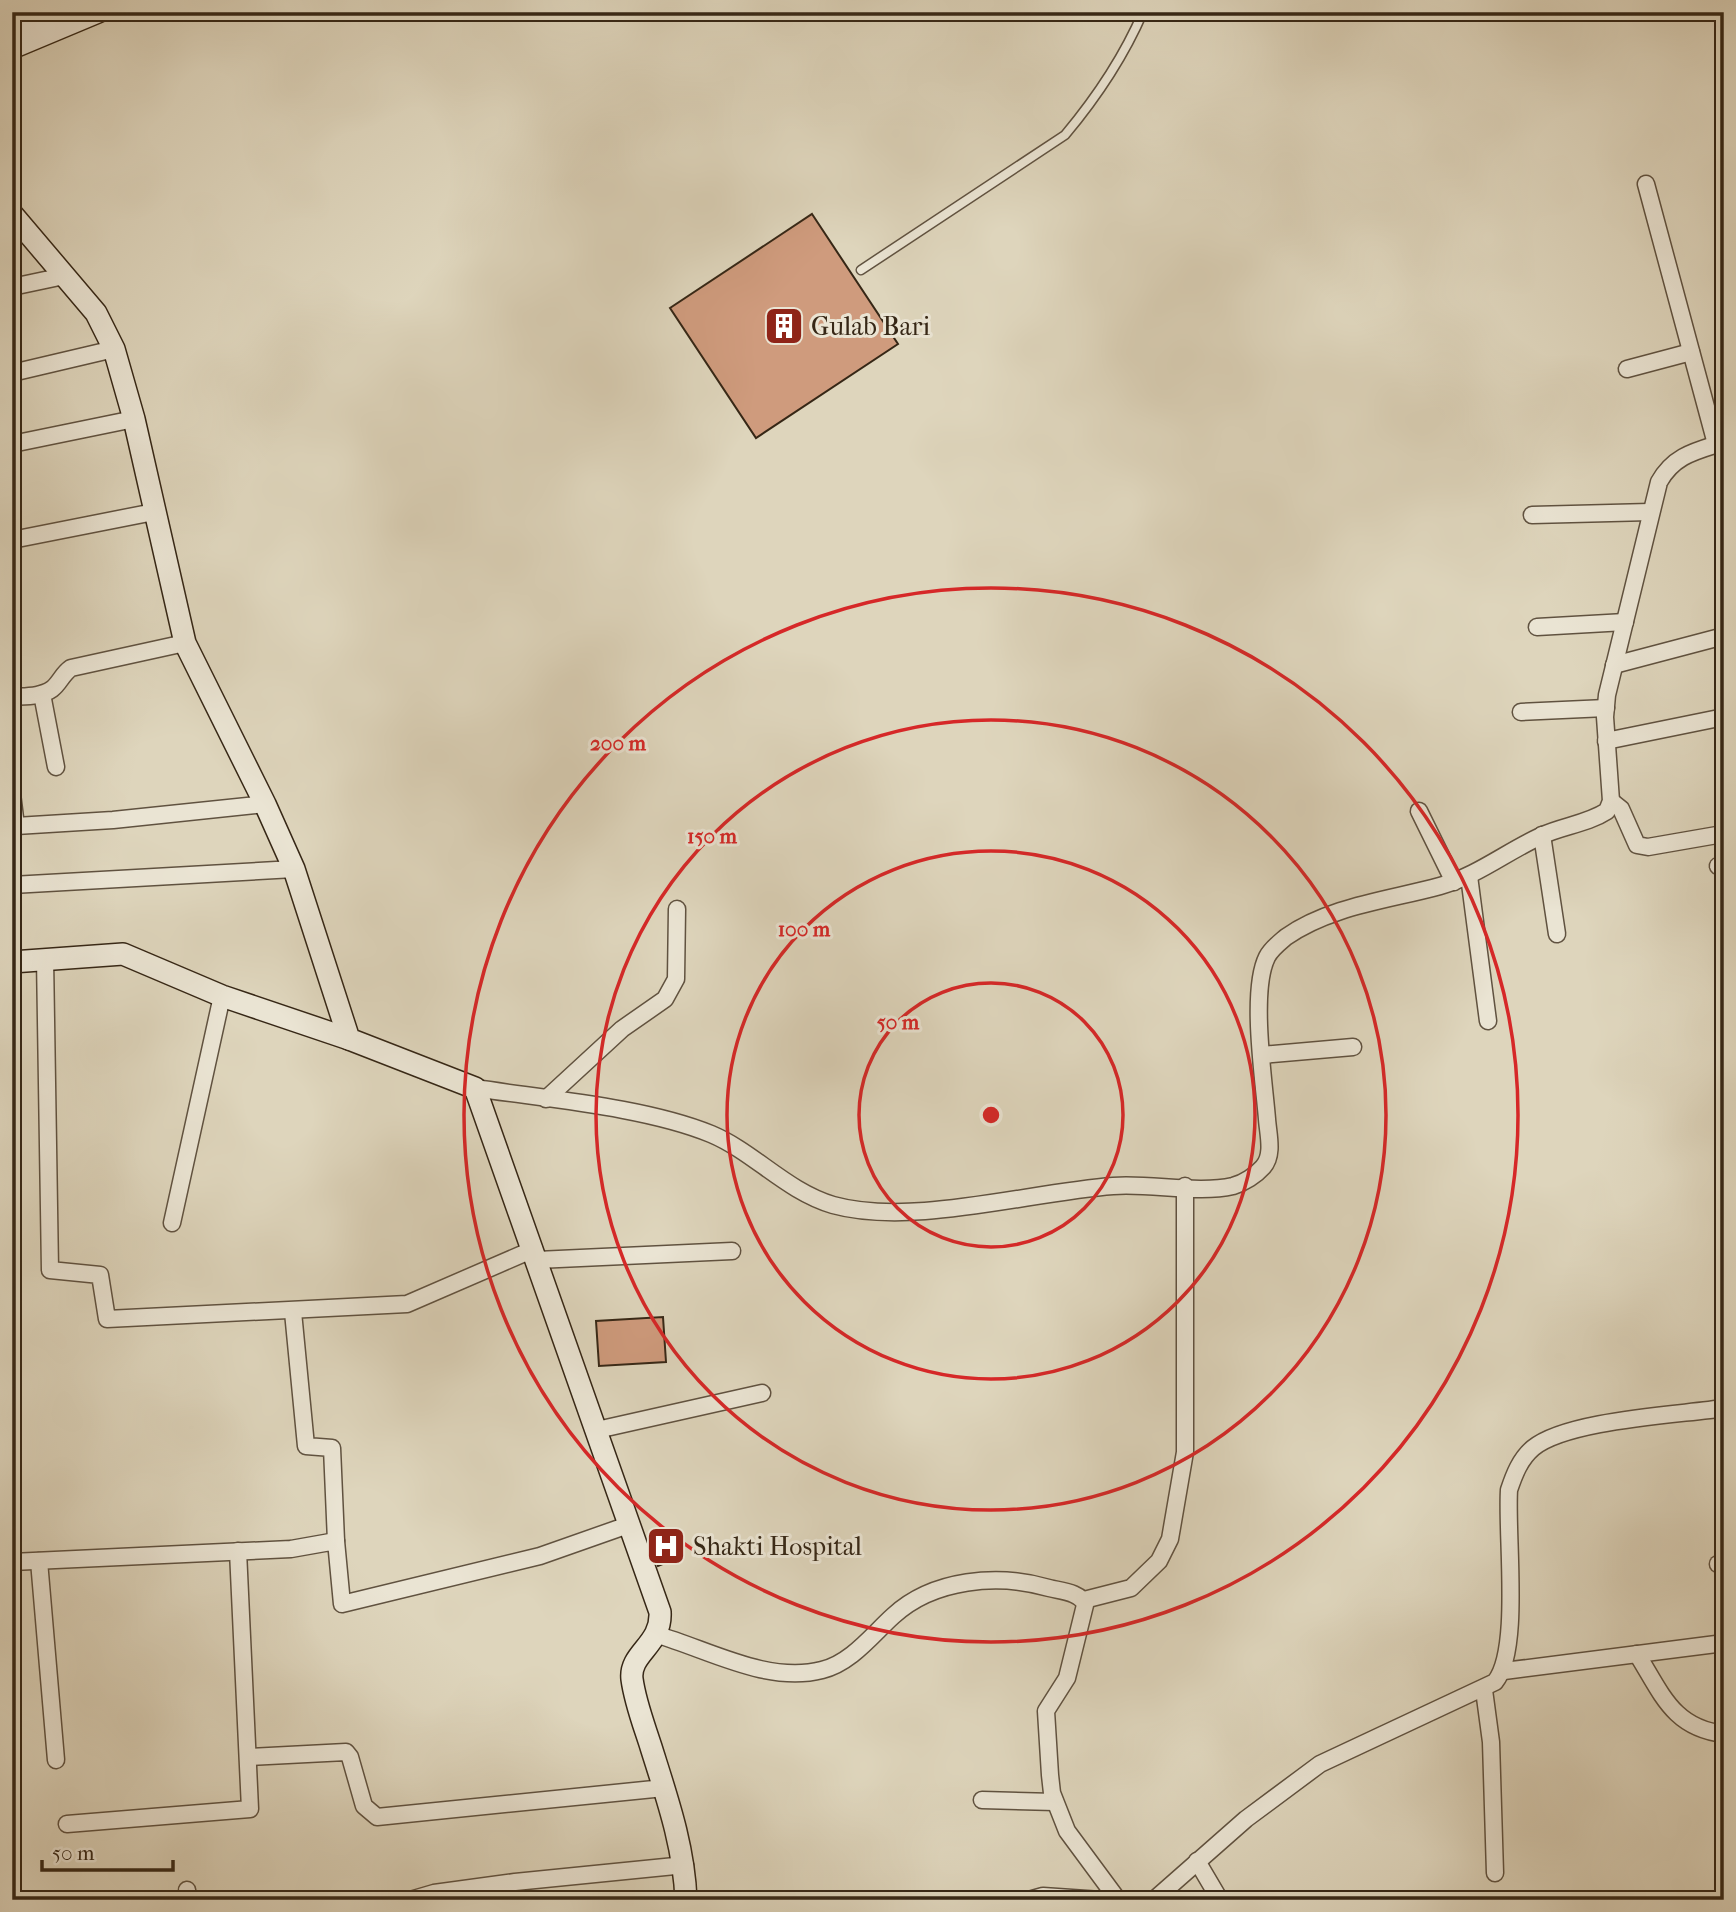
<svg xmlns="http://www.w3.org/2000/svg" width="1736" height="1912" font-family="'IM FELL French Canon',serif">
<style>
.building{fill:#cf9b7d;stroke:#362716;stroke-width:2}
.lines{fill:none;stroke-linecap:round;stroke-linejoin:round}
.lane-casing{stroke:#605240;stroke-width:11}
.street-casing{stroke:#605240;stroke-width:19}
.secondary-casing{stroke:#362716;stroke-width:24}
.lane{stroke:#eae4d3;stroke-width:8}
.street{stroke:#eae4d3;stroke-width:16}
.secondary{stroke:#eae4d3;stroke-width:21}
.ring{fill:none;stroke:#d62828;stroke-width:3.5}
.labels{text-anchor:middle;stroke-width:6;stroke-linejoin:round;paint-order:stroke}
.poi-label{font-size:26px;fill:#362716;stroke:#eae4d3;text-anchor:start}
.centre{fill:#d62828;stroke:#eae4d3;stroke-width:3.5}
.ring-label{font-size:21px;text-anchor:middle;font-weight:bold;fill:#d62828;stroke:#eae4d3;stroke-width:6;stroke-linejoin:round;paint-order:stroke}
</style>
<rect width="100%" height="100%" fill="#ded5bc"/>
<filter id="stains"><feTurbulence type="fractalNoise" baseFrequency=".00286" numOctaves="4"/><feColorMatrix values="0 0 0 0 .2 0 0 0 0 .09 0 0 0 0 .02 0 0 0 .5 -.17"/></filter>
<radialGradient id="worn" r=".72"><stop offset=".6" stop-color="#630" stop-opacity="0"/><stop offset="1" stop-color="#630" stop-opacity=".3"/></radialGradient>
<!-- building -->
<g class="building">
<path d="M812 214 898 344 756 438 670 308Z"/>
<path d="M663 1317 666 1362 599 1366 596 1321Z"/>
<path d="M672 1529 683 1556 658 1566 648 1539Z"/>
</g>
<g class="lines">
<!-- lane casing -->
<g class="lane-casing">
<path id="lane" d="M861 270 1065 135C1096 98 1124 56 1143 12"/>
</g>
<!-- street casing -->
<g class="street-casing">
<g id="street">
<path d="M1646 184 1716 444"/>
<path d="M12 287 64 276"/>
<path d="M1627 369 1691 352"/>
<path d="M12 373 114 349"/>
<path d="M12 444 134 419"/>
<path d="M1532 515 1650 512"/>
<path d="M12 540 154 512"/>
<path d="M1537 627 1625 622"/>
<path d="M1614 665 1724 636"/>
<path d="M42 694 56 767"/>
<path d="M12 697C25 696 41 697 52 689 60 683 62 674 71 668L185 643"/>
<path d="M1521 712 1606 708"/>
<path d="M1606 741 1724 717"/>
<path d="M12 794 16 826 113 820 265 804"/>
<path d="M1611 801 1621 809 1637 845 1648 847 1717 835"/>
<path d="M1419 811 1454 882"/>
<path d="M1542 835 1557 934"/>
<path d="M1718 866 1724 865"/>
<path d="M1469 876 1488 1021"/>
<path d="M12 885 294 869"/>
<path d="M45 958 50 1270 100 1275 107 1319 407 1304 534 1249"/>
<path d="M1262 1055 1353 1047"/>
<path d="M475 1088C546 1099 645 1107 711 1134 754 1152 786 1191 833 1205 912 1227 1030 1192 1113 1186 1151 1183 1198 1194 1233 1186 1244 1183 1256 1175 1263 1167 1274 1155 1268 1134 1267 1119 1264 1081 1250 991 1267 957 1271 949 1279 943 1286 937 1330 906 1389 900 1440 886 1477 876 1506 852 1541 836 1562 826 1587 824 1607 811L1611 801 1605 717 1607 695 1659 482C1674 455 1696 451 1724 442"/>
<path d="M546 1099 622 1029 665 999 676 979 677 909"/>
<path d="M172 1223 222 996"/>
<path d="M537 1260 732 1251"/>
<path d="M293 1312 306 1446 332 1448 336 1541"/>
<path d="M597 1430 762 1393"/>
<path d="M39 1561 56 1760"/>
<path d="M12 1562 291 1549 336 1541 342 1604 540 1556 631 1524"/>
<path d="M1718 1564H1724"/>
<path d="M1084 1600 1131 1588 1159 1561 1170 1539 1185 1452V1186"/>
<path d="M658 1635C709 1650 768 1684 822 1670 851 1663 872 1635 893 1616 933 1579 998 1573 1049 1588 1060 1591 1081 1592 1085 1605L1067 1678 1046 1711 1050 1775 1052 1793 1067 1831 1118 1900"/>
<path d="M1637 1654C1662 1694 1673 1728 1724 1734"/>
<path d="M1504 1671 1724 1643"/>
<path d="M1484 1690 1491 1742 1495 1873"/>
<path d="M250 1757 346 1752 350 1757 364 1806 377 1817 664 1788"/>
<path d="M982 1800 1055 1802"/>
<path d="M67 1824 250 1809 238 1551"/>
<path d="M1197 1861 1220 1900"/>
<path d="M187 1890 188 1900"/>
<path d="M410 1900 434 1893 515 1882 685 1865"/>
<path d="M1029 1900 1043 1896 1101 1900"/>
<path d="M1154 1900 1246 1819 1320 1764 1495 1682C1521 1650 1506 1536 1509 1490 1514 1475 1520 1459 1533 1448 1567 1420 1677 1415 1724 1408"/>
</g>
</g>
<!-- secondary casing -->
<g class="secondary-casing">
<g id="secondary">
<path d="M12 29 52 12"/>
<path d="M12 48 98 12"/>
<path d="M12 214 96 313 114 349 134 419 185 643 265 804 294 869 349 1039 475 1088 660 1612C662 1645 629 1653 632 1679 635 1702 644 1725 651 1747 667 1798 684 1846 686 1900"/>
<path d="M12 962 123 954 222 996 349 1039"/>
</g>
</g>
<!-- lane -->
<use href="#lane" class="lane"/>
<!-- street -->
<use href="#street" class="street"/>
<!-- secondary -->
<use href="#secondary" class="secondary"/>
</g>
<!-- distance rings -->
<g class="ring">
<circle cx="991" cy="1115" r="132"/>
<circle cx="991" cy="1115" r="264"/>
<circle cx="991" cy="1115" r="395"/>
<circle cx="991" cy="1115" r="527"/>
</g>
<!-- icons -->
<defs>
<g id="building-square" transform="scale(2.0125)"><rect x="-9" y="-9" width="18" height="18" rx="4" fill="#8f2418" stroke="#eae4d3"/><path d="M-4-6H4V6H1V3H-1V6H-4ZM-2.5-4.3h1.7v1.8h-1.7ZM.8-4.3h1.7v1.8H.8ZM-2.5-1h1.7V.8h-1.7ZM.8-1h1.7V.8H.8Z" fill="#fff"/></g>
<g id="hospital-square" transform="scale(2.0125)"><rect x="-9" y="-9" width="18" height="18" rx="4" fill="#8f2418" stroke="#eae4d3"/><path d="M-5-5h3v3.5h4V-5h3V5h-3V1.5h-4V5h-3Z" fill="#fff"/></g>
</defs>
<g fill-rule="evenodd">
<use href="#building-square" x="784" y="326"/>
<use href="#hospital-square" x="666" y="1546"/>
</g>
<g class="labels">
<!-- poi labels -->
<g class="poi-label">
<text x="811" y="335">Gulab Bari</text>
<text x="693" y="1555">Shakti Hospital</text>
</g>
</g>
<circle cx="991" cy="1115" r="10" class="centre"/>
<g class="ring-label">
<text x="618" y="750">200 m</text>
<text x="712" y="843">150 m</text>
<text x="804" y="936">100 m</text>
<text x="898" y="1029">50 m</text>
</g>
<!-- margin -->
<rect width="1736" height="1912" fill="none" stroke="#ded5bc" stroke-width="42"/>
<rect x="14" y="14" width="1708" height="1884" fill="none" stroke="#362716" stroke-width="3.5"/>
<rect x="21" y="21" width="1694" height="1870" fill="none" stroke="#362716" stroke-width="2"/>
<!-- scale -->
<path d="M42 1860v10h131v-10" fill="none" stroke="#362716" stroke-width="3.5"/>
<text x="52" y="1860" font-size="21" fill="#362716" stroke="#eae4d3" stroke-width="5" paint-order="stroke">50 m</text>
<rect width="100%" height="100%" filter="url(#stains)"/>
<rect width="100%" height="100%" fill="url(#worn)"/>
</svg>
